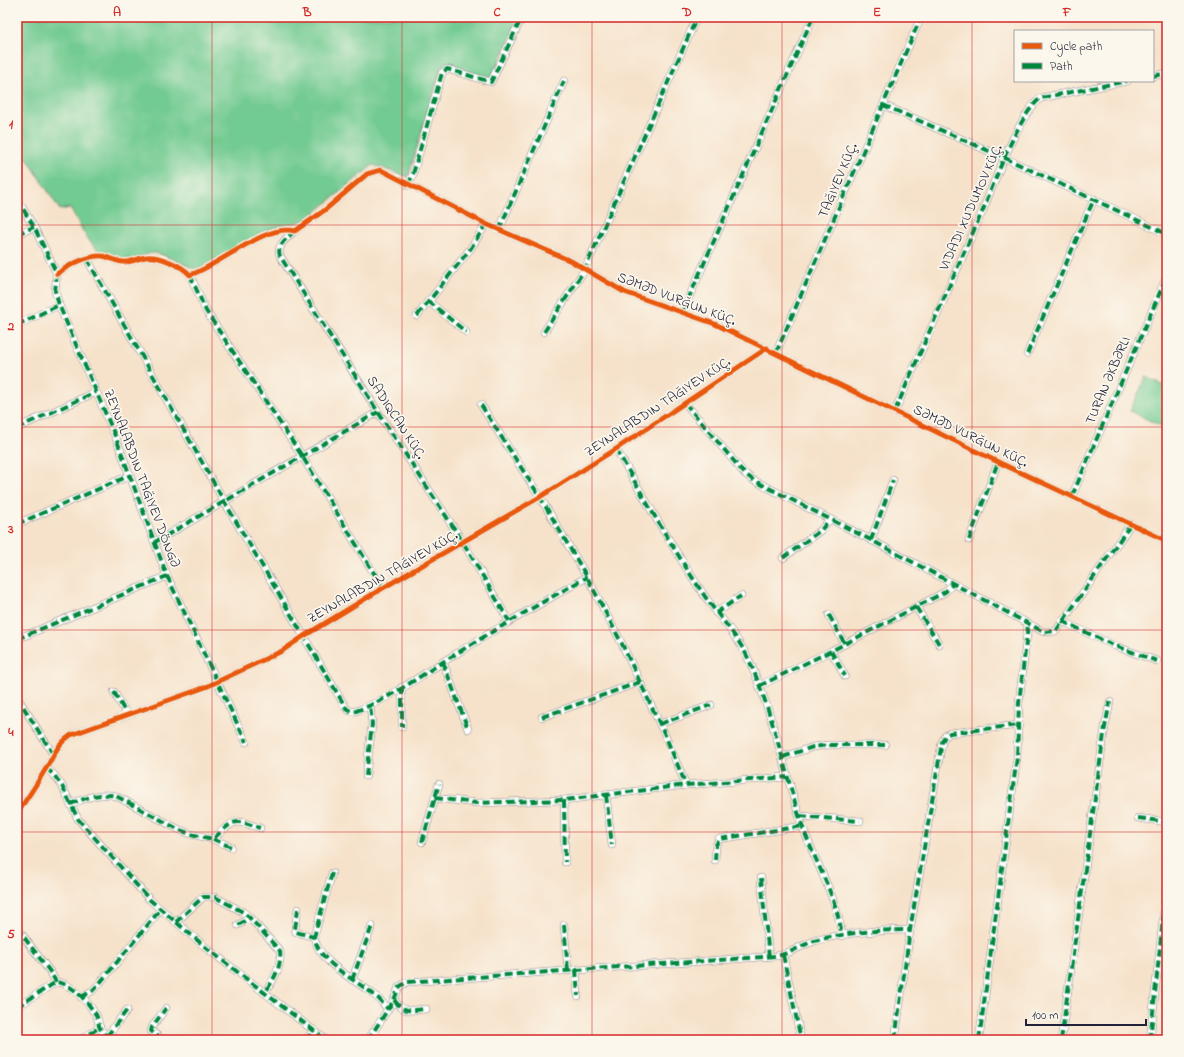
<svg xmlns="http://www.w3.org/2000/svg" width="1184" height="1057" font-family="'Indie Flower',sans-serif">
<style>
.green{fill:#72cb91;stroke:#4a7666}
.lines{fill:none;stroke-linecap:round;stroke-linejoin:round}
.street-casing{stroke:#8c8282;stroke-width:8}
.street{stroke:#fff;stroke-width:7}
.quiet{stroke:#00873e;stroke-width:4;stroke-dasharray:8 4;stroke-linecap:butt}
.cycleway-casing{stroke:#fbf7ec;stroke-width:8}
.cycleway{stroke:#e8590c;stroke-width:5}
.grid{fill:none;stroke:#d62828;stroke-width:1;stroke-opacity:0.55}
.labels{text-anchor:middle;stroke-width:3.5;stroke-linejoin:round;paint-order:stroke}
.street-label{font-size:14px;fill:#22223b;stroke:#fbf7ec}
.neatline{fill:none;stroke:#d62828;stroke-width:1.5}
.grid-label{font-size:13px;text-anchor:middle;font-weight:bold;fill:#d62828}
</style>
<rect width="100%" height="100%" fill="#fbf7ec"/>
<filter id="ink" filterUnits="userSpaceOnUse"><feTurbulence type="fractalNoise" baseFrequency=".025" numOctaves="2"/><feDisplacementMap in="SourceGraphic" scale="8" xChannelSelector="R" yChannelSelector="G"/><feConvolveMatrix kernelMatrix="1 2 1 2 8 2 1 2 1" color-interpolation-filters="sRGB"/></filter>
<filter id="wash" filterUnits="userSpaceOnUse"><feTurbulence type="fractalNoise" baseFrequency=".012" numOctaves="4" result="noise"/><feDisplacementMap in="SourceGraphic" scale="16" xChannelSelector="R" yChannelSelector="G"/><feGaussianBlur stdDeviation="0.9" result="paint"/><feColorMatrix in="noise" values="0 0 0 0 0 0 0 0 0 0 0 0 0 0 0 0 0 1.4 0 .05"/><feComposite in="paint" operator="in"/></filter>
<g filter="url(#wash)">
<rect width="100%" height="100%" fill="#f6e2ca"/>
<!-- green -->
<g class="green">
<path d="M17 17H520L491 79 442 65 408 177 373 165 306 220 267 230 198 270C184 265 169 256 155 253 148 252 141 258 134 259 94 262 87 237 70 208L60 210 27 158H17Z"/>
<path d="M1146 377 1167 387V429L1130 411Z"/>
</g>
</g>
<g filter="url(#ink)">
<g class="lines">
<!-- street casing -->
<g class="street-casing">
<g id="street">
<path d="M1153 76 1167 73"/>
<path d="M883 105 1005 158 1167 234"/>
<path d="M408 185 413 174 442 73 447 69 491 82 522 17"/>
<path d="M17 199 34 227 57 274 55 291 59 305 116 438 167 576 246 742"/>
<path d="M499 230 564 81"/>
<path d="M295 231C288 237 276 245 280 256L378 412 463 542 509 621"/>
<path d="M17 234 34 227"/>
<path d="M87 259 224 501 346 708C349 711 352 712 356 711 390 699 421 675 451 657 496 629 541 603 587 577"/>
<path d="M57 274C67 266 88 255 102 256 110 257 117 263 126 262 133 262 139 258 146 257 158 255 183 266 190 275 220 265 266 223 295 231L325 210 367 174 381 170 486 224 571 261 624 292 715 324 998 462 1167 541"/>
<path d="M190 275 206 311 302 456 383 588"/>
<path d="M428 301 466 332"/>
<path d="M683 311 813 17"/>
<path d="M417 316 471 248 486 224"/>
<path d="M17 325 59 305"/>
<path d="M544 332 585 269 697 17"/>
<path d="M776 353 921 17"/>
<path d="M1027 354 1094 199"/>
<path d="M685 403 744 473 753 480 871 540 1044 632 1056 631 1131 524"/>
<path d="M481 405 540 497 587 577 622 644 665 735 686 785"/>
<path d="M895 411C924 344 953 277 983 210 994 183 1019 113 1041 98L1127 81"/>
<path d="M17 428 96 392"/>
<path d="M616 449C643 496 670 544 700 589 715 613 736 633 748 658 773 712 784 770 802 825 815 862 837 897 842 936"/>
<path d="M1072 496 1167 276"/>
<path d="M17 524 131 475"/>
<path d="M871 540 893 480"/>
<path d="M969 540 998 462"/>
<path d="M155 542 378 412"/>
<path d="M783 558 821 530 829 520"/>
<path d="M916 607 939 644"/>
<path d="M716 613 741 596"/>
<path d="M829 615 845 644"/>
<path d="M1062 621 1115 646 1157 661"/>
<path d="M17 639 167 576"/>
<path d="M831 651 845 676"/>
<path d="M443 662 468 729"/>
<path d="M759 686 831 651 945 592 953 584"/>
<path d="M402 687V727"/>
<path d="M114 692 127 715"/>
<path d="M17 697 53 754"/>
<path d="M542 717 640 682"/>
<path d="M660 724 711 705"/>
<path d="M783 757 813 747 828 745H885"/>
<path d="M46 768 54 775 62 786 78 819 150 900 209 950 326 1040"/>
<path d="M366 776 372 724 370 705"/>
<path d="M606 795 612 845"/>
<path d="M435 798 476 803 564 800 686 785 787 777"/>
<path d="M564 800 565 862"/>
<path d="M70 804C87 798 99 792 116 796L180 830 191 834 213 839C234 820 233 818 260 828"/>
<path d="M17 813C27 799 36 785 45 770 54 756 57 744 71 735L206 687 282 651 304 636 383 588 540 497 616 449 767 348"/>
<path d="M800 816 860 821"/>
<path d="M1138 818 1167 822"/>
<path d="M213 839 231 847"/>
<path d="M422 842 439 784"/>
<path d="M715 860 716 845 719 839 803 826"/>
<path d="M332 873 314 937C320 964 353 978 373 994 379 998 383 1004 388 1009"/>
<path d="M761 878 769 957"/>
<path d="M298 909 295 929 296 932 314 937"/>
<path d="M176 922 203 897H215L243 912 250 918 280 951C282 967 273 980 265 993"/>
<path d="M238 925 250 918"/>
<path d="M564 925 568 970"/>
<path d="M17 928 51 973 56 982"/>
<path d="M783 955 801 1040"/>
<path d="M576 969 578 996"/>
<path d="M352 980 372 926"/>
<path d="M81 997 92 991 99 984 160 910"/>
<path d="M394 1000C405 1014 410 1010 426 1009"/>
<path d="M17 1007 56 982C71 983 86 1000 94 1012 98 1016 98 1021 99 1026 101 1032 107 1036 112 1040"/>
<path d="M107 1036 127 1010"/>
<path d="M80 1040 100 1027"/>
<path d="M163 1040 151 1031 152 1027 166 1008"/>
<path d="M306 1040 314 1030"/>
<path d="M368 1040 394 1000 399 987 407 982 776 956C791 954 804 943 818 940 848 932 880 930 910 930"/>
<path d="M895 1040 910 930 942 742 945 736 950 733 1019 725"/>
<path d="M979 1040 1017 757 1019 703 1028 625"/>
<path d="M1061 1040 1105 727 1110 702"/>
<path d="M1150 1040 1167 882"/>
</g>
</g>
<!-- street -->
<use href="#street" class="street"/>
<!-- quiet -->
<g class="quiet">
<path d="M1153 76 1167 73"/>
<path d="M883 105 1005 158 1167 234"/>
<path d="M408 185 413 174 442 73 447 69 491 82 522 17"/>
<path d="M17 199 34 227 57 274 55 291 59 305 116 438 167 576 246 742"/>
<path d="M499 230 564 81"/>
<path d="M295 231C288 237 276 245 280 256L378 412 463 542 509 621"/>
<path d="M17 234 34 227"/>
<path d="M87 259 224 501 346 708C349 711 352 712 356 711 390 699 421 675 451 657 496 629 541 603 587 577"/>
<path d="M190 275 206 311 302 456 383 588"/>
<path d="M428 301 466 332"/>
<path d="M683 311 813 17"/>
<path d="M417 316 471 248 486 224"/>
<path d="M17 325 59 305"/>
<path d="M544 332 585 269 697 17"/>
<path d="M776 353 921 17"/>
<path d="M1027 354 1094 199"/>
<path d="M685 403 744 473 753 480 871 540 1044 632 1056 631 1131 524"/>
<path d="M481 405 540 497 587 577 622 644 665 735 686 785"/>
<path d="M895 411C924 344 953 277 983 210 994 183 1019 113 1041 98L1127 81"/>
<path d="M17 428 96 392"/>
<path d="M616 449C643 496 670 544 700 589 715 613 736 633 748 658 773 712 784 770 802 825 815 862 837 897 842 936"/>
<path d="M1072 496 1167 276"/>
<path d="M17 524 131 475"/>
<path d="M871 540 893 480"/>
<path d="M969 540 998 462"/>
<path d="M155 542 378 412"/>
<path d="M783 558 821 530 829 520"/>
<path d="M916 607 939 644"/>
<path d="M716 613 741 596"/>
<path d="M829 615 845 644"/>
<path d="M1062 621 1115 646 1157 661"/>
<path d="M17 639 167 576"/>
<path d="M831 651 845 676"/>
<path d="M443 662 468 729"/>
<path d="M759 686 831 651 945 592 953 584"/>
<path d="M402 687V727"/>
<path d="M114 692 127 715"/>
<path d="M17 697 53 754"/>
<path d="M542 717 640 682"/>
<path d="M660 724 711 705"/>
<path d="M783 757 813 747 828 745H885"/>
<path d="M46 768 54 775 62 786 78 819 150 900 209 950 326 1040"/>
<path d="M366 776 372 724 370 705"/>
<path d="M606 795 612 845"/>
<path d="M435 798 476 803 564 800 686 785 787 777"/>
<path d="M564 800 565 862"/>
<path d="M70 804C87 798 99 792 116 796L180 830 191 834 213 839C234 820 233 818 260 828"/>
<path d="M800 816 860 821"/>
<path d="M1138 818 1167 822"/>
<path d="M213 839 231 847"/>
<path d="M422 842 439 784"/>
<path d="M715 860 716 845 719 839 803 826"/>
<path d="M332 873 314 937C320 964 353 978 373 994 379 998 383 1004 388 1009"/>
<path d="M761 878 769 957"/>
<path d="M298 909 295 929 296 932 314 937"/>
<path d="M176 922 203 897H215L243 912 250 918 280 951C282 967 273 980 265 993"/>
<path d="M238 925 250 918"/>
<path d="M564 925 568 970"/>
<path d="M17 928 51 973 56 982"/>
<path d="M783 955 801 1040"/>
<path d="M576 969 578 996"/>
<path d="M352 980 372 926"/>
<path d="M81 997 92 991 99 984 160 910"/>
<path d="M394 1000C405 1014 410 1010 426 1009"/>
<path d="M17 1007 56 982C71 983 86 1000 94 1012 98 1016 98 1021 99 1026 101 1032 107 1036 112 1040"/>
<path d="M107 1036 127 1010"/>
<path d="M80 1040 100 1027"/>
<path d="M163 1040 151 1031 152 1027 166 1008"/>
<path d="M306 1040 314 1030"/>
<path d="M368 1040 394 1000 399 987 407 982 776 956C791 954 804 943 818 940 848 932 880 930 910 930"/>
<path d="M895 1040 910 930 942 742 945 736 950 733 1019 725"/>
<path d="M979 1040 1017 757 1019 703 1028 625"/>
<path d="M1061 1040 1105 727 1110 702"/>
<path d="M1150 1040 1167 882"/>
</g>
<!-- cycleway casing -->
<g class="cycleway-casing">
<g id="cycleway">
<path d="M57 274C67 266 88 255 102 256 110 257 117 263 126 262 133 262 139 258 146 257 158 255 183 266 190 275 220 265 266 223 295 231L325 210 367 174 381 170 486 224 571 261 624 292 715 324 998 462 1167 541"/>
<path d="M17 813C27 799 36 785 45 770 54 756 57 744 71 735L206 687 282 651 304 636 383 588 540 497 616 449 767 348"/>
</g>
</g>
<!-- cycleway -->
<use href="#cycleway" class="cycleway"/>
</g>
</g>
<!-- grid -->
<path class="grid" d="M212 17V1040M402 17V1040M592 17V1040M782 17V1040M972 17V1040M17 225H1167M17 427H1167M17 630H1167M17 832H1167"/>
<g class="labels">
<!-- street labels -->
<g class="street-label">
<text transform="translate(837 180) rotate(-67)" y="5">TAĞIYEV KÜÇ.</text>
<text transform="translate(970 207) rotate(-66)" y="5">VIDADI XUDUMOV KÜÇ.</text>
<text transform="translate(677 298) rotate(21)" y="5">SƏMƏD VURĞUN KÜÇ.</text>
<text transform="translate(1107 380) rotate(-67)" y="5">TURAN ƏKBƏRLI</text>
<text transform="translate(657 406) rotate(-33)" y="5">ZEYNALABDIN TAĞIYEV KÜÇ.</text>
<text transform="translate(397 417) rotate(57)" y="5">SADIQCAN KÜÇ.</text>
<text transform="translate(971 435) rotate(26)" y="5">SƏMƏD VURĞUN KÜÇ.</text>
<text transform="translate(143 478) rotate(69)" y="5">ZEYNALABDIN TAĞIYEV DÖNGƏ</text>
<text transform="translate(382 576) rotate(-30)" y="5">ZEYNALABDIN TAĞIYEV KÜÇ.</text>
</g>
</g>
<!-- margin -->
<rect width="1184" height="1057" fill="none" stroke="#fbf7ec" stroke-width="44"/>
<!-- legend -->
<rect x="1014" y="30" width="140" height="52" fill="#fbf7ec" stroke="#a4a2a5"/>
<rect x="1022" y="43" width="20" height="6" fill="#e8590c" stroke="#a4a2a5"/>
<text x="1050" y="50" font-size="12" fill="#22223b">Cycle path</text>
<rect x="1022" y="63" width="20" height="6" fill="#00873e" stroke="#a4a2a5"/>
<text x="1050" y="70" font-size="12" fill="#22223b">Path</text>
<!-- scale -->
<path d="M1026 1019v6h120v-6" fill="none" stroke="#22223b" stroke-width="2"/>
<text x="1032" y="1019" font-size="12" fill="#22223b" stroke="#fbf7ec" stroke-width="3" paint-order="stroke">100 m</text>
<rect x="22" y="22" width="1140" height="1013" class="neatline"/>
<g class="grid-label">
<text x="117" y="16">A</text>
<text x="307" y="16">B</text>
<text x="497" y="16">C</text>
<text x="687" y="16">D</text>
<text x="877" y="16">E</text>
<text x="1067" y="16">F</text>
<text x="11" y="128">1</text>
<text x="11" y="330">2</text>
<text x="11" y="533">3</text>
<text x="11" y="736">4</text>
<text x="11" y="938">5</text>
</g>
</svg>
